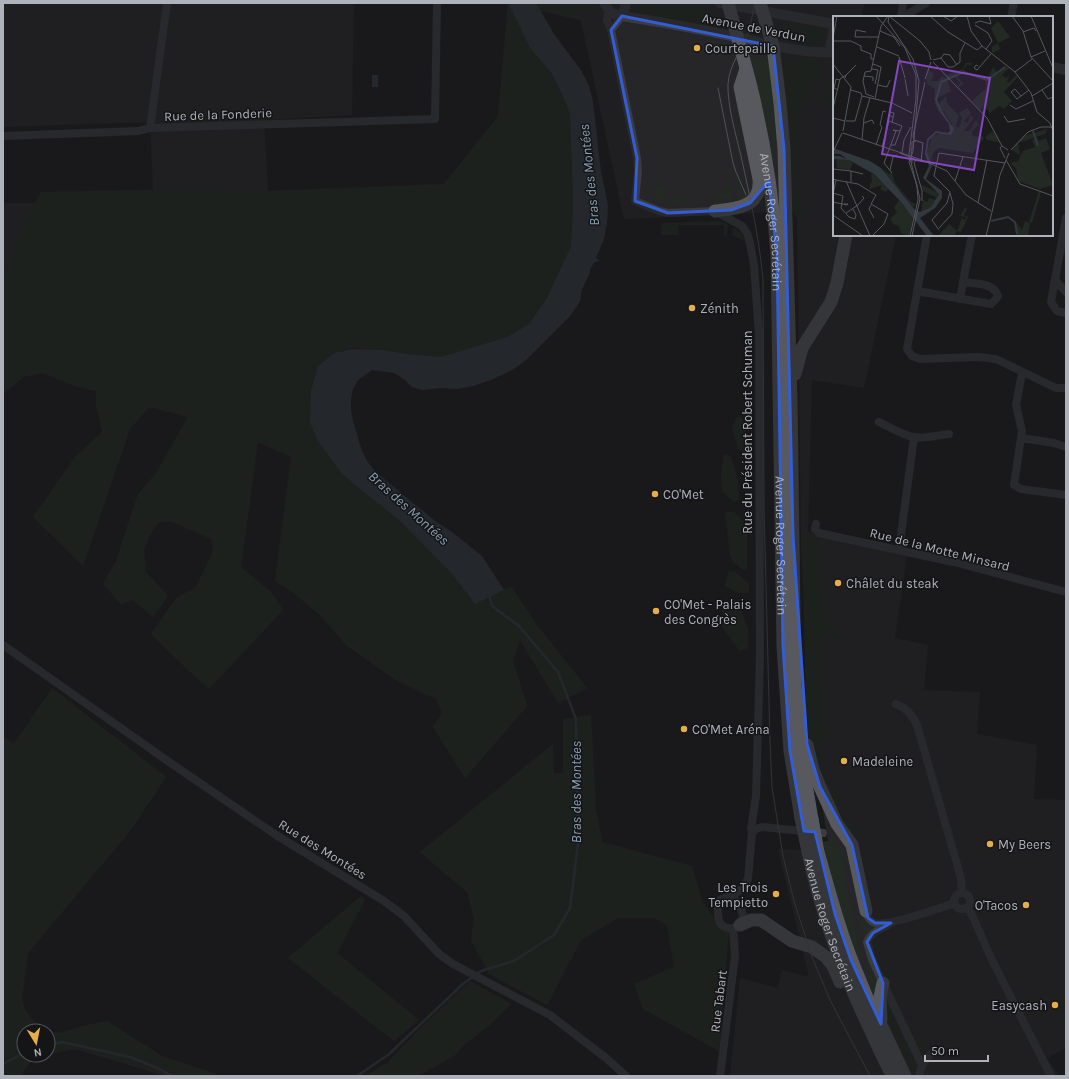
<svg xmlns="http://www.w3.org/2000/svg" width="1069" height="1079" font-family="Karla,sans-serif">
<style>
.built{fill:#262629}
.green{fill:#222a23}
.water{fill:#31393f}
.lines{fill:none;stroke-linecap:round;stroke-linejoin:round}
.stream{stroke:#31393f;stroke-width:2.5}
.minor{stroke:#3b3c41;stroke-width:8}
.tertiary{stroke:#3b3c41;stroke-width:10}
.primary{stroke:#58595f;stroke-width:13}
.tram{stroke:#505257;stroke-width:1}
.primary-bridge{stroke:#58595f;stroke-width:13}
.marked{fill:none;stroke:#335dd4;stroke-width:3;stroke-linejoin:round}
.poi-dot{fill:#e4ae4a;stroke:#151517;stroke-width:1.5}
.labels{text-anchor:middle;stroke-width:3;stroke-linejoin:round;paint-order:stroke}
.street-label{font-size:13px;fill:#aeb2ba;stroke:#151517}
.poi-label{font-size:13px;fill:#aeb2ba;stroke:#151517;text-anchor:start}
.water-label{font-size:14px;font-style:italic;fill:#889fb2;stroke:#151517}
.inset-river{fill:none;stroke:#31393f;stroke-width:2}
.inset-road{fill:none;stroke:#55575b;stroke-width:1}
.view{fill:#8547be;fill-opacity:0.15;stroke:#8547be;stroke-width:2}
.inset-edge{fill:none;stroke:#aeb2ba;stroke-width:2}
</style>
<rect width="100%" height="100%" fill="#1a1a1c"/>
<!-- built -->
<g class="built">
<path d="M3 3H354L352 115 264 120 268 191 153 190 150 122 3 127Z"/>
<path d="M594 3H865L861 17H834V235H896L864 388 812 380 808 532 907 555 895 638 928 645 924 690 980 692 977 734 1037 745 1034 799 1066 800V1048L1047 1058 1059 1076H730L740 978 777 988 782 970 809 977 778 849 830 851 815 766 801 552 797 211 624 219 579 12Z"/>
<path d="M3 203H35L3 273Z"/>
</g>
<!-- green -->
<g class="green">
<path d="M508 3 530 48 552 74 561 92 570 114 573 202 571 246 547 298 529 324 507 337 441 358 407 354 384 350 354 348 334 353 318 366 311 390 343 475 400 521 452 574 475 604 511 586 537 625 587 688 558 703 520 640 513 661 527 706 465 778 433 727 442 713 436 699 399 682 347 646 320 615 291 591 275 581 291 457 258 442 241 567 272 593 283 610 209 689 188 670 151 634 176 598 196 587 213 552 211 539 170 521 159 522 150 535 144 550 146 572 168 596 153 617 133 600 121 604 103 584 116 561 138 494 156 473 188 417 149 407 130 429 83 566 33 517 75 457 102 432 96 405V391L74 386 43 373 23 377 3 394V273L35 203 41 192 153 190 268 191 444 184 498 116Z"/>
<path d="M536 3H597L598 12H579L581 20 540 11Z"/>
<path d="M639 3H679L707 9 714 28 636 14Z"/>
<path d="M781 22 826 30 823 46 786 39Z"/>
<path d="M792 57 811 58 821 66 814 91 805 104 795 123 797 192 801 205 806 213 794 216 789 102 784 71 785 67Z"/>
<path d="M751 59 769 61 774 100 776 155H770L760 99Z"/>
<path d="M832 66H834V100L827 103 823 102 821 99 827 87 831 67Z"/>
<path d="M834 110V131L829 123V114Z"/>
<path d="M733 175H735L747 200 739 203Z"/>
<path d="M664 185 666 198 669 199 684 196 685 202C668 203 659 206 652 187Z"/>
<path d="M730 187 732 198 730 199 712 200V197L724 194 723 189Z"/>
<path d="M718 221 728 224 727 236 724 235V225H678V235H661L662 223Z"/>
<path d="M733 228H735L741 233 744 240 732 235Z"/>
<path d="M741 416 747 436 745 452 739 450 732 429 736 418Z"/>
<path d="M724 454 731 457 738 481 739 499 734 503 722 491 721 475Z"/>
<path d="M725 512H734L747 525V569L744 570 733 562 730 554Z"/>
<path d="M802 534 817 538 822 591 825 604 838 640H834V634H822V669L828 741 817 743 827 782 834 780 843 813 857 838 852 839 838 820 809 743 806 705Z"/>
<path d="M734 571 749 584V593H738L725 586 728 572Z"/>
<path d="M738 600 748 630V648L740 651 722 627V601Z"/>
<path d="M52 688 166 777 130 831 28 953 22 998 25 1009 34 1022 47 1031 61 1033 86 1025 107 1021 162 1056 219 1075 227 1076H165L76 1049 48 1054V1031H24V1055H44L34 1057 20 1076H3V736L14 744Z"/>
<path d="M591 715 596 808 602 842 692 866 702 901 721 928 729 931 719 1051 643 1009 634 984 674 967 667 925 654 918H618L581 940 547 1005 489 974 471 940 474 919 467 892 420 852 553 744 554 773H563V719Z"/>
<path d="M825 841C833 841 838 845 841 853L863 973 861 974 828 871 823 842Z"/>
<path d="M361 896 365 900 337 953 419 1020 394 1041 288 958Z"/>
<path d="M862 910C864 917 864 923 871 926L872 929 866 934 865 938 878 981 875 996C866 968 864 940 860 911Z"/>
<path d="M877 935 879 944 873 948 879 963 883 965 916 1042 919 1041 926 1055 923 1058 878 966 871 947 874 939Z"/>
<path d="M470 981 511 1004 490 1025 465 1044 454 1056 418 1076H365L387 1063 423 1025Z"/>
<path d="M884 993 915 1058 916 1062 914 1076H911L907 1059 885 1014Z"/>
</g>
<!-- water -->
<g class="water">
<path d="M508 3H536L554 34 582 72 589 86 593 102 601 172 608 205 607 223 604 239 596 258 600 261 595 262 591 267 589 275 582 289 580 301 571 315 525 361 512 370 491 380 473 386 457 389 440 388 422 390 412 387 405 380 394 373 372 370 358 380 353 389 351 398V411L353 421 362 451 367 461 375 471 395 488 435 521 452 532 482 556 504 590 475 604 452 574 400 521 343 475 318 441 310 423 311 390 318 366 334 353 353 349 384 350 407 354 441 357 507 337 529 324 547 298 571 246 573 202 570 114 561 92 552 74 530 48Z"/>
<rect x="372" y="75" width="6" height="12"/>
</g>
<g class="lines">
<!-- stream -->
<g class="stream">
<path d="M48 1045 62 1042 130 1057 157 1068 172 1076"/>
<path d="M3 1064 24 1053"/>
<path d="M357 1076 388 1055 464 983 481 971 514 961 554 935 570 908 578 843 576 719 558 672 519 626 492 606 489 595"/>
</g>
<!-- minor -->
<g class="minor">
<path d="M609 11 607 20 611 30 637 158 638 171 635 201 659 211 668 213 715 211 742 226 747 233 750 243 754 265 759 335 760 656 756 796 751 829 752 832 748 879 743 888 731 897"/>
<path d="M901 17 903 3"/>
<path d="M903 17 926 3"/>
<path d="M1011 17 1014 3"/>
<path d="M611 30 622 16"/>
<path d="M828 52 834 25"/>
<path d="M150 128 167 3"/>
<path d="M3 136 139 131 150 128 435 119 437 3"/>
<path d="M1066 218 1051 302 1057 311 1066 313"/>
<path d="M927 235 907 349 912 356 920 359 978 357 996 359 1056 388H1066"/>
<path d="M1055 280 1066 292"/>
<path d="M917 291 991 304 995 300 998 296C993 282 976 284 963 282L972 235"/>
<path d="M960 299 963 282"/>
<path d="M1022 373 1016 405 1022 431 1014 485 1021 489 1066 495"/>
<path d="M879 422C890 427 902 435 914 437 925 439 938 435 949 434"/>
<path d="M1021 438 1054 443 1066 447"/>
<path d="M816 524 815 529 819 533 958 563 1066 592"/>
<path d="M899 550 914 437"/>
<path d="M3 645 172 764 276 835 384 901 404 916 439 954 453 964 550 1015 606 1058 626 1076"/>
<path d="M896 704C906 708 913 715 917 725L961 878 962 893"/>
<path d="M752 832 756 829 762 827 823 833"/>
<circle cx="962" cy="901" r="8"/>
<path d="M727 897H731C739 902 747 915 740 925 736 931 724 929 720 923 717 918 718 910 718 904L720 900Z"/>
<path d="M967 908 972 915 992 960 1051 1076"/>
<path d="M866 911C867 916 869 921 875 923 886 927 940 908 955 903"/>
<path d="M891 923C882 930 872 930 867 942L872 959 883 983 922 1065"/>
<path d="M720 1076 735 956 733 928"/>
<path d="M919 1076C920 1067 925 1061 931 1054"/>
</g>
<!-- tertiary -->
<g class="tertiary">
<path d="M604 3C612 13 608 13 622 16 660 22 699 29 737 37 768 44 802 54 834 52"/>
<path d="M720 3 834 24"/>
<path d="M622 16 626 3"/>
<path d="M1052 67 1066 70"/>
</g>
<!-- primary -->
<g class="primary">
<path id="s1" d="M728 3C735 29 743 56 750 83 764 139 773 196 777 254L783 646 790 751 801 818"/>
<path d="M760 3 773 46 780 103 784 149 791 399 795 684 802 761 812 819"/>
<path d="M715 211C736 209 762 207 759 179L740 87 746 69"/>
<path d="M795 374 802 348 831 302 837 283 846 235"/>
<path d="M807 745 813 770 820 787 837 824 852 845 866 911"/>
<path id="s2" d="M808 852C821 913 843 973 870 1029 877 1045 884 1061 893 1076"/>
<path d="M818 852C830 894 841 937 859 978 864 990 868 1003 876 1014L905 1076"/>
<path d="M740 925 751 920H761L792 941 812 947 826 957 833 966 840 982"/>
<path d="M881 1020 880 997 883 983"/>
</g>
<!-- tram -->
<g class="tram">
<path d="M755 3C753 13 751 23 748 33 742 50 729 65 728 84 727 103 736 136 741 156 750 197 759 237 763 279L764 509 770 741 772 787 783 856 794 901 812 957 830 1000 870 1076"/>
<path d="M718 88 733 163 736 172 746 195"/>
</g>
<!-- primary-bridge -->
<g class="primary-bridge">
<path d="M801 818 808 852"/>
<path d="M812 819 818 852"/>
</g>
</g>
<!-- marked area -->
<path d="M0 0H1069V1079H0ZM622 16 773 46 784 149 793 536 807 744 820 787 852 845 868 918 875 923H891L873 933 867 942 883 983 881 1024 851 960 835 914 815 832 804 831 790 751 783 646 777 254 769 181 750 203 731 210 668 213 635 201 637 158 611 30Z" fill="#1a1a1c" fill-opacity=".55" fill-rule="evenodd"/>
<path class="marked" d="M622 16 773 46 784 149 793 536 807 744 820 787 852 845 868 918 875 923H891L873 933 867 942 883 983 881 1024 851 960 835 914 815 832 804 831 790 751 783 646 777 254 769 181 750 203 731 210 668 213 635 201 637 158 611 30Z"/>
<!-- markers -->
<g class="poi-dot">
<circle cx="697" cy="48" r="4"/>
<circle cx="692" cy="308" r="4"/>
<circle cx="655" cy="494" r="4"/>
<circle cx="838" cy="583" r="4"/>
<circle cx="656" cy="611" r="4"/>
<circle cx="684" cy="729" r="4"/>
<circle cx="844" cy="761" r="4"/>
<circle cx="990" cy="844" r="4"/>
<circle cx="776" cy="894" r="4"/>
<circle cx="1026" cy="905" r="4"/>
<circle cx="1055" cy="1005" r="4"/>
</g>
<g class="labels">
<!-- street labels -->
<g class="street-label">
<text transform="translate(754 27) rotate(11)" y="5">Avenue de Verdun</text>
<text transform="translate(218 114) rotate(-2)" y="5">Rue de la Fonderie</text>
<text dy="5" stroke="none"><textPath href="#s1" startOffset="224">Avenue Roger Secrétain</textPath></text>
<text transform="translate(747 432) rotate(-90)" y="5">Rue du Président Robert Schuman</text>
<text dy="5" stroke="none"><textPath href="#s1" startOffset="548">Avenue Roger Secrétain</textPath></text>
<text transform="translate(940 549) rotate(14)" y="5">Rue de la Motte Minsard</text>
<text transform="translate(323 849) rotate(32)" y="5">Rue des Montées</text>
<text dy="5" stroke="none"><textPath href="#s2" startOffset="76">Avenue Roger Secrétain</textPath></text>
<text transform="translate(718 1001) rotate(-83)" y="5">Rue Tabart</text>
</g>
<!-- poi labels -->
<g class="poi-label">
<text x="705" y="53">Courtepaille</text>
<text x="700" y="313">Zénith</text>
<text x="663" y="499">CO'Met</text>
<text x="846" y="588">Châlet du steak</text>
<text x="664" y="609">CO'Met - Palais<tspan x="664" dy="15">des Congrès</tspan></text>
<text x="692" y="734">CO'Met Aréna</text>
<text x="852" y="766">Madeleine</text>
<text x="998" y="849">My Beers</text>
<text x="768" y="892" text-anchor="end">Les Trois<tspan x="768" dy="15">Tempietto</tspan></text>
<text x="1018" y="910" text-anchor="end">O'Tacos</text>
<text x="1047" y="1010" text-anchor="end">Easycash</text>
</g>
<!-- water labels -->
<g class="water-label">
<text transform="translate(589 175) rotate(-96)" y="5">Bras des Montées</text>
<text transform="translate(409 508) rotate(42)" y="5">Bras des Montées</text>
<text transform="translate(576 792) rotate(-90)" y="5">Bras des Montées</text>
</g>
</g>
<!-- overview -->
<g transform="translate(833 16)">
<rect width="220" height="220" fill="#1a1a1c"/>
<path d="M165 5 177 21 165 27 167 33 159 37V31L165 27 158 12ZM146 37 137 50 135 48 130 54 154 63 160 51 164 56 171 50 176 52 169 59 173 62 177 59 174 65 176 67 183 59 185 61 171 76 179 85 171 93 166 90 157 97 151 90 147 94 139 85 153 72V65L127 56 121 60 123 59 131 68 124 72 127 67 121 60 116 63 112 60 122 55 121 52 123 55 130 53 133 47H139ZM95 53 101 58 98 65H105L109 60 114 63 118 75 105 82V79L104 84H101L102 73 95 69 93 63ZM113 80 114 87 126 100 123 110 126 112 129 102 126 97 134 92 138 97 131 105 135 107 137 99 141 102 131 115H136L143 104 146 109 139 115V119L143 121 149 119 151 122 140 137 106 132 100 137 98 146 94 136 99 120 109 117 118 119 119 108 110 95 106 96 101 86 104 85 106 91 107 86ZM214 113 212 118 185 127 187 139 179 134 183 128 191 120ZM160 115 166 125 165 126 154 124 152 121ZM204 122 206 125 213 122 217 133 208 137 220 169 207 173 185 165 183 152 177 147 185 145 190 135 202 131 199 124ZM3 143 16 144 20 147 17 154 4 152ZM49 153 56 158 59 156 62 167 78 186 83 188 82 190 80 191ZM38 156 56 173 53 176 47 173 49 169 37 173V168L39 166ZM87 168 106 177 98 191 88 196 90 184 94 186 96 182 102 184 103 181 90 175ZM206 175 208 176 199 207 196 206ZM66 184 81 202 76 220 68 217 66 210 60 208 57 203 64 196 61 192ZM132 191 134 193 131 199 135 201 128 216 124 215 129 202 132 204 133 201 127 200ZM178 204 183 206 189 214 192 205 197 207 195 220H184L182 209ZM116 208 124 215 121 220H105Z" fill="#222a23"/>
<path d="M109 95 121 113 118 119 103 117 96 124 94 136 99 150 93 163 109 175V182L102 192 87 202 101 220H94L68 186 41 158 16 144 0 143V140H6L14 143 7 138H0V132L37 145 48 152 82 194 87 196 98 191 106 178 90 162 96 150 92 138 94 123 103 115 115 117 117 115 116 108 107 96Z" fill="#31393f"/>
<path class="inset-river" d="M108 95 103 84 108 66 131 56 154 64 172 51M200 115 205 130M158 205 175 201 182 206 184 218"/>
<path class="inset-road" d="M43 0 72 32 83 59V83L76 138 87 183 79 220M56 0 87 25 96 36 98 44M56 0 55 6 80 43 86 65 80 135 76 146 84 169 85 184 77 220M97 0 115 16 144 34 149 30M110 0 118 5 125 0M134 0 138 15 149 30 182 56 198 77 204 96 217 107 220 115M179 0 190 15 198 41 220 65M198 0 220 52M142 7 147 5 158 8 156 0M142 9 155 17 159 25 153 33M47 15 61 21 67 30M33 16 23 14 22 21H46M190 16 201 12 203 15M0 22 4 0M0 25H18L28 30V34L38 38V43H41M44 31 66 40M198 41 212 35M108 42 111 38 117 39 124 49M67 44 66 41 72 62M100 44 108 42 115 51H120L127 46V37L132 27M100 46 154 102 169 130 175 134M0 48 18 71 10 115M40 48 48 51 42 83M145 50 143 49 141 52 144 54 158 38M39 53 45 54 42 68M182 56 199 43M13 59 23 49M31 60 40 61V65M72 63 75 80M92 63 98 46M45 69 54 71 57 64M5 74 1 72 3 63 7 64M18 74 28 77 29 80M209 74 215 83 220 81M29 80 59 87 79 97M188 80 184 83 178 76 182 73 188 80 196 74M199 80 220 67M41 81 33 78 30 65 32 56 38 55 48 10 55 0M177 89 183 93 200 85M0 92 7 63 13 59 12 62M171 100 175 106 192 103M0 102 12 105M13 105H22L29 80M31 107 39 104 41 108M59 107 61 97 57 96 56 99 60 101M10 117 89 144M29 124 31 102 37 82M71 124 78 111M43 129 49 111 47 109 50 95 53 96M169 130 167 132 172 142M49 131 56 105 69 110 62 129H58M78 132 79 147M79 134V126L83 125M178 134 195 116 208 111H220M0 136 9 117M67 137 84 144M69 137 71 124M83 144 81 147 89 175V185M89 144 114 155 133 179 158 195M173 144 187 168 220 180M88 146 90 127 81 124 80 120 92 66M0 153 18 155V166M57 154 60 141 64 139M18 155 30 158M59 157 51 147 63 115 60 114 67 115M101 160 106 137 172 147M103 162 101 160 117 176 114 187 99 204 106 214M0 163 3 164 0 178M3 164 25 168 43 179 38 188 55 198 51 208 39 220M13 165 37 220M122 165 130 141M0 177 10 180 8 192 16 201 22 203 23 199 20 193M0 186 14 189 15 188H11M145 187 154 144M38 189 36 193 41 202M159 196 167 159 176 137M13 197 25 189 31 182 29 180M0 199 30 220M106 212 119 198 120 188 117 177M153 220 159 196"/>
<path class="view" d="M66 45 157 62 141 154 49 138Z"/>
<rect width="220" height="220" class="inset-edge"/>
</g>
<!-- border -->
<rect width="1069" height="1079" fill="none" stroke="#aeb2ba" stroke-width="8"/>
<!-- north arrow -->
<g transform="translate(36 1043) rotate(170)"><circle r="19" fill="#151517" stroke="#525458"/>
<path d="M0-3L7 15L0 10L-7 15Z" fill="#e4ae4a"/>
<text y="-6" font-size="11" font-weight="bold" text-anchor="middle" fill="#aeb2ba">N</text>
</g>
<!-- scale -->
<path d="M925 1055v6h63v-6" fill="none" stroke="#aeb2ba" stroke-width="2"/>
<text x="931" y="1055" font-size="12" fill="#aeb2ba" stroke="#151517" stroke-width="3" paint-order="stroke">50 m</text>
</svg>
